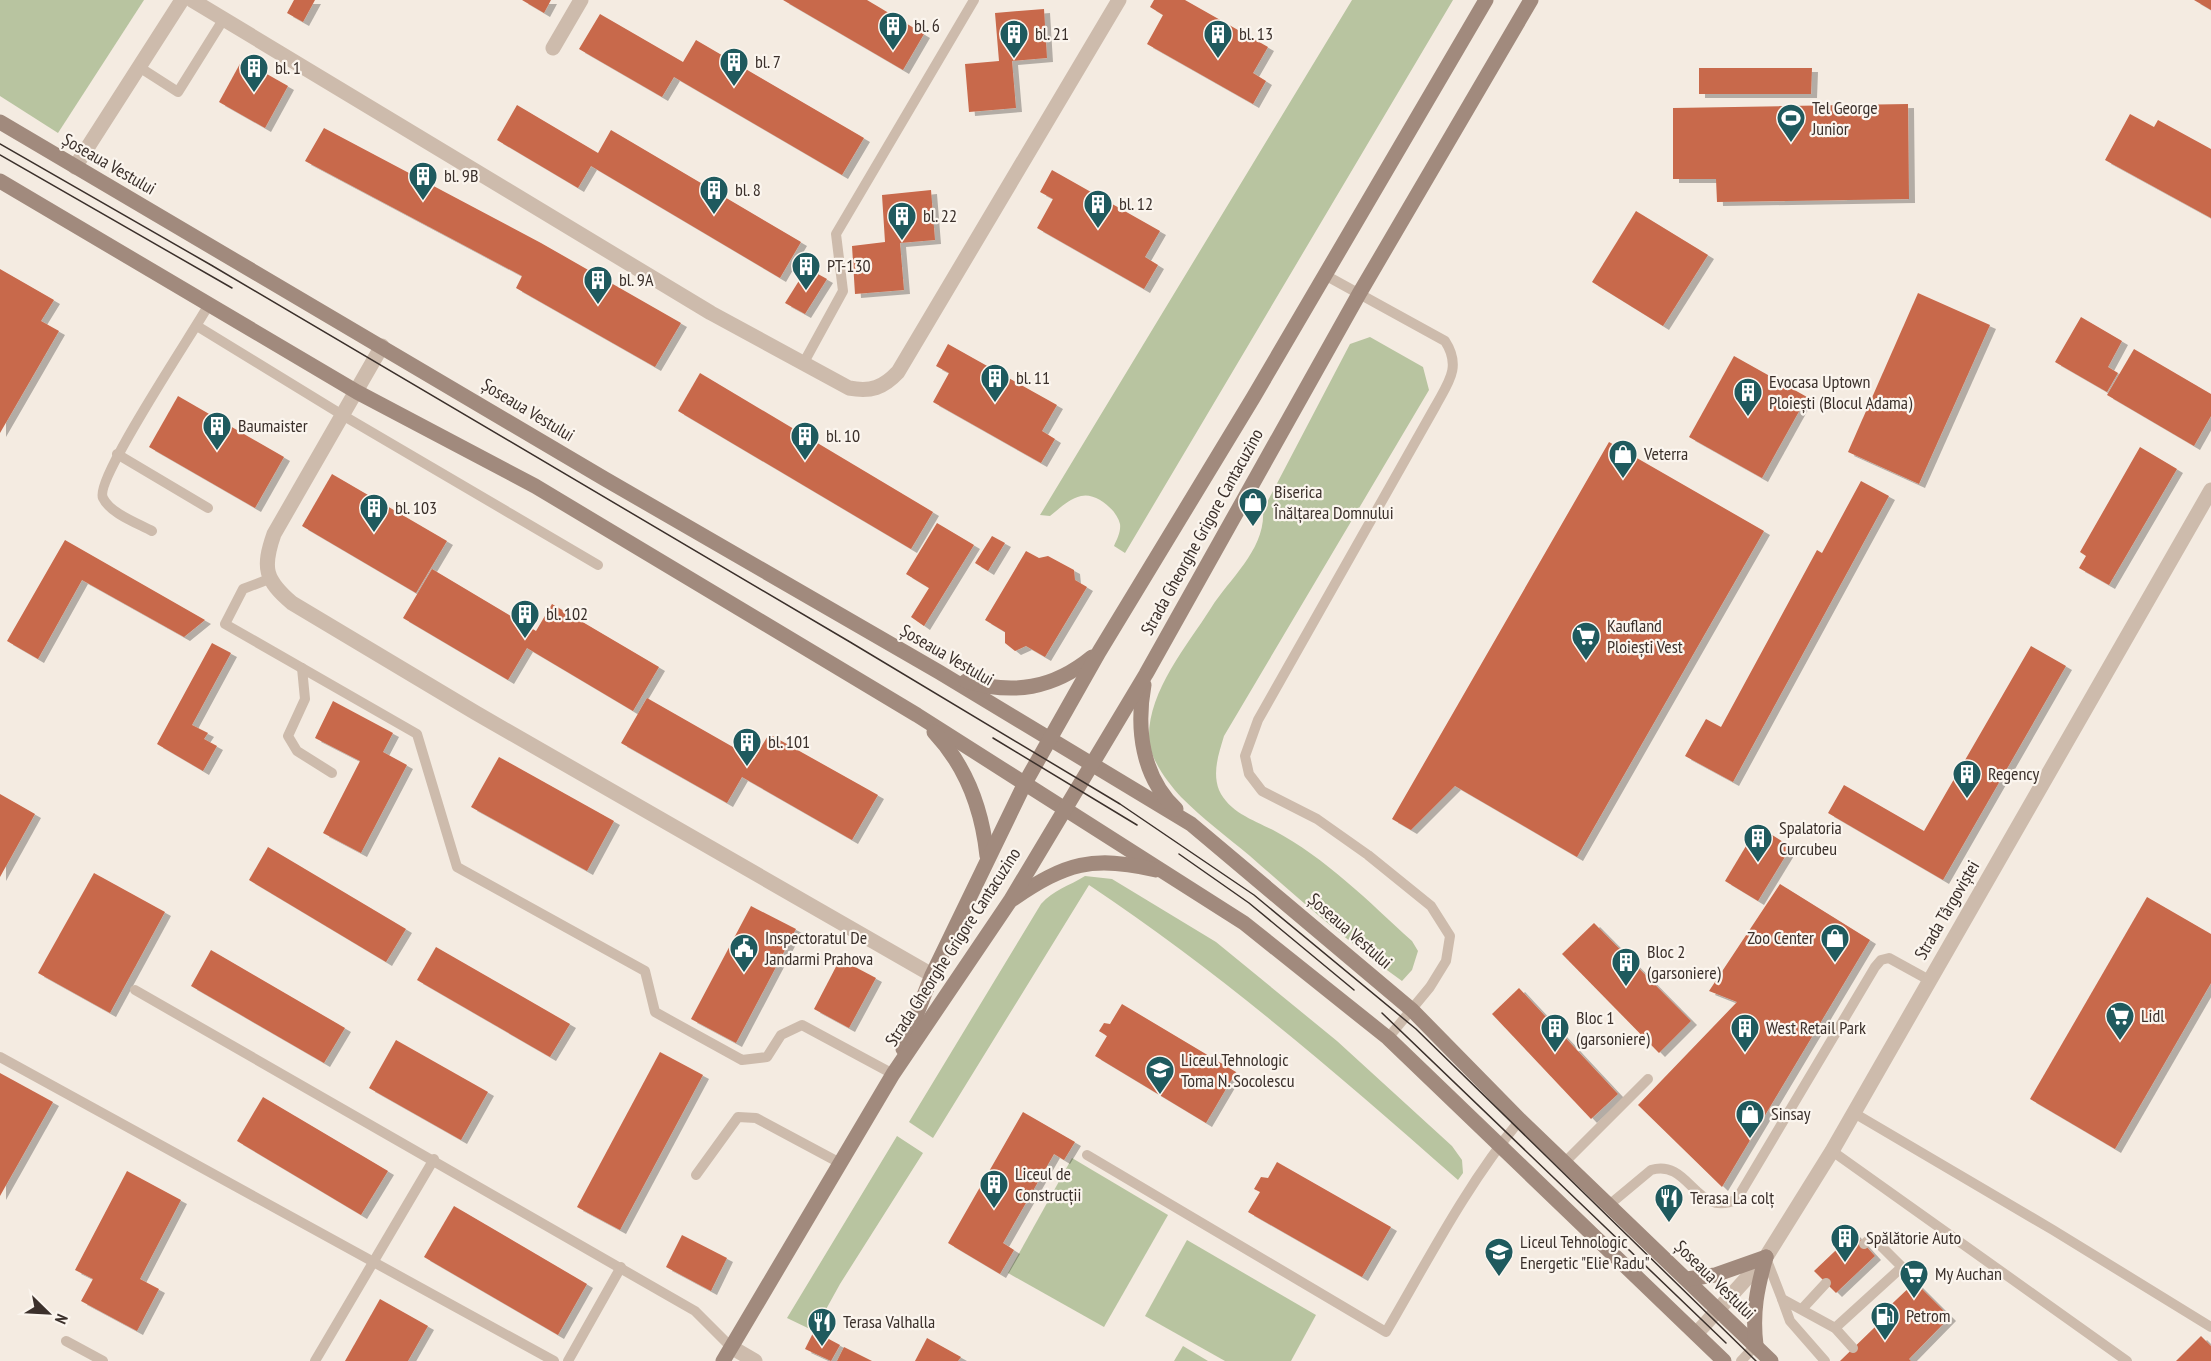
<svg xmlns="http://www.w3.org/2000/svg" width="2211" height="1361" font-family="'PT Sans Narrow',sans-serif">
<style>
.green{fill:#b8c4a0}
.building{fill:#c8694b;filter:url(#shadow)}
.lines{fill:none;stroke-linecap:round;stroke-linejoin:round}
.service{stroke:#cdbbac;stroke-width:10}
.minor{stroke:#cdbbac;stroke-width:15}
.tertiary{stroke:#cdbbac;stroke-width:15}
.secondary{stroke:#a18a7d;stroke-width:15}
.tram{stroke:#3b302b;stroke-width:1.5}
.labels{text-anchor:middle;stroke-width:4.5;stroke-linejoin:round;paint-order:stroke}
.poi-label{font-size:18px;fill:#3b302b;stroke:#fbf5ee;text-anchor:start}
.street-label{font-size:18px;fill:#3b302b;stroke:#fbf5ee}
</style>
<defs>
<filter id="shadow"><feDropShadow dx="6" dy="4" stdDeviation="0" flood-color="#0004"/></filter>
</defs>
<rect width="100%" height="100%" fill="#f4ebe1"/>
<!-- green -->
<g class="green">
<path d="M0 0H144L58 133 0 96Z"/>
<path d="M1352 0H1453L1125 553 1114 546C1117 539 1121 532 1120 524 1117 510 1096 492 1081 496 1069 499 1060 508 1050 516L1040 515Z"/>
<path d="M1370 337 1423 367 1429 390 1224 736C1219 753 1212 772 1219 790 1229 812 1253 820 1273 830 1326 858 1369 902 1412 941L1418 951 1412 970 1402 981C1349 943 1299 899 1250 856 1227 837 1202 818 1181 797 1168 783 1149 758 1149 738 1148 691 1187 646 1211 608 1230 578 1266 549 1263 510L1350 344Z"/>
<path d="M1085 876 1112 879 1216 942 1337 1041 1452 1146 1462 1160 1463 1173 1458 1180C1340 1076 1221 973 1089 885L933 1138 909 1122 1041 904C1053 890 1069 886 1085 876Z"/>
<path d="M897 1136 923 1153 840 1284 814 1331 787 1318Z"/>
<path d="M1072 1158 1168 1215 1104 1327 1008 1273Z"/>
<path d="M1187 1240 1316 1315 1291 1361H1225L1145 1316Z"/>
<path d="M1183 1346 1208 1361H1174Z"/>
</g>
<!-- building -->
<g class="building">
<path d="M294 0H315L303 22 287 13Z"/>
<path d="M522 0H551L544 13Z"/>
<path d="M783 0H867L924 34 903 70Z"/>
<path d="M1154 0H1185L1268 47 1253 73 1266 81 1253 104 1147 44 1163 15 1150 7Z"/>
<path d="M2194 0H2211V10Z"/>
<path d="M1044 9 1047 58 1012 61 1016 108 969 112 965 64 999 61 995 13Z"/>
<path d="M600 14 683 62 696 40 864 138 842 175 674 77 662 97 579 49Z"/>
<path d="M242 60 288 86 265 128 219 102Z"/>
<path d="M1699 68H1812L1811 94H1699Z"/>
<path d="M1908 104 1909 199 1717 202 1716 179H1673V108Z"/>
<path d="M517 105 598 153 611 130 801 242 780 278 591 166 578 188 497 140Z"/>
<path d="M2130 114 2154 127 2158 120 2211 149V218L2105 160Z"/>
<path d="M324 128 541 243 681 323 655 367 516 288 522 276 305 161Z"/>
<path d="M1052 170 1160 231 1145 257 1158 265 1144 289 1037 228 1053 199 1040 192Z"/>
<path d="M931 190 935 240 900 243 904 290 855 294 852 246 885 242 882 195Z"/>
<path d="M1636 211 1708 255 1663 326 1592 282Z"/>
<path d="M807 268 827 279 805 314 785 303Z"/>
<path d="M0 269 54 300 41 321 59 331 0 433Z"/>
<path d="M1918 293 1990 325 1919 484 1848 452Z"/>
<path d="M2081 317 2122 341 2108 367 2118 373 2107 392 2055 362Z"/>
<path d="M948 344 1057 405 1042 431 1055 439 1041 463 933 402 949 373 936 366Z"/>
<path d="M2134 349 2211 394V416L2194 446 2107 395Z"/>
<path d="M1734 356 1807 397 1762 478 1689 437Z"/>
<path d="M700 373 933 512 911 549 678 411Z"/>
<path d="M178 396 284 457 255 508 149 447Z"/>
<path d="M1609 442 1764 531 1577 857 1455 786 1411 830 1392 819Z"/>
<path d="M2140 447 2177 469 2109 585 2079 568 2086 556 2080 552Z"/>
<path d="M332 474 447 541 416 593 302 526Z"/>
<path d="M1861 481 1889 496 1733 782 1685 756 1706 719 1721 727 1817 550 1822 553Z"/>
<path d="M937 523 974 545 924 626 911 617 929 588 906 574Z"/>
<path d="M992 536 1005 543 988 571 975 563Z"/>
<path d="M65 540 205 620 184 637 82 580 38 659 7 641Z"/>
<path d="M1026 551 1039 558 1048 556 1074 570 1075 580 1087 587 1045 657 1026 646 1015 651 1005 643V632L985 620Z"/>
<path d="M432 569 536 631 552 604 659 667 633 711 527 648 508 680 403 618Z"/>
<path d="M212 643 231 653 192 725 208 733 204 739 217 746 203 771 157 744Z"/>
<path d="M2031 646 2066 666 1943 880 1828 813 1844 785 1924 831Z"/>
<path d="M647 698 754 759 769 734 878 795 852 840 742 777 727 803 621 743Z"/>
<path d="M333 701 393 733 383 752 407 765 361 853 323 833 360 761 315 738Z"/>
<path d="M499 757 614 821 587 871 471 807Z"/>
<path d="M0 794 35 814 0 877Z"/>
<path d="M1758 826 1791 847 1758 901 1725 881Z"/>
<path d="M268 847 406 929 386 962 249 880Z"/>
<path d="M94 873 165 912 110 1013 38 973Z"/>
<path d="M1780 884 1870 940 1722 1187 1638 1105 1737 1002 1709 991Z"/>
<path d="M2147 897 2211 934V983L2115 1149 2030 1099Z"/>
<path d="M751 906 796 929 736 1043 691 1019Z"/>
<path d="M1594 923 1691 1021 1659 1053 1562 954Z"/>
<path d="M436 947 570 1024 550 1057 417 980Z"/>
<path d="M211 950 345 1028 324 1063 191 986Z"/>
<path d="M840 959 876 978 849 1028 814 1009Z"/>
<path d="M1519 988 1618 1094 1591 1119 1492 1014Z"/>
<path d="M1122 1004 1236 1072 1206 1123 1095 1056 1107 1036 1099 1031 1104 1023 1110 1024Z"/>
<path d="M396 1040 488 1092 461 1140 369 1088Z"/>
<path d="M660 1052 703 1075 620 1230 577 1207Z"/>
<path d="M0 1073 53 1102 0 1196Z"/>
<path d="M263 1097 388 1171 361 1215 237 1141Z"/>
<path d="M1023 1112 1075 1142 1064 1160 1054 1154 1003 1243 1014 1250 1000 1274 948 1243Z"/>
<path d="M1277 1162 1391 1227 1362 1277 1248 1212 1260 1192 1254 1189 1261 1177 1268 1178Z"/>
<path d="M127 1171 181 1200 140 1279 159 1289 137 1331 81 1301 93 1279 75 1270Z"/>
<path d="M454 1206 587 1284 558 1335 424 1257Z"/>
<path d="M1854 1233 1875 1256 1836 1293 1814 1271Z"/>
<path d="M682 1235 727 1258 711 1291 666 1267Z"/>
<path d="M1915 1282 1950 1317 1909 1359 1911 1361H1840L1875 1327 1883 1335 1889 1328 1878 1317Z"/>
<path d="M380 1299 428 1326 408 1361H345Z"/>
<path d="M814 1331 840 1345 831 1361 805 1349Z"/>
<path d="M2201 1336 2211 1346V1361H2176Z"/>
<path d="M927 1338 961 1357 958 1361H915Z"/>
<path d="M844 1347 872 1361H837Z"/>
</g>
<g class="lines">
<!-- service -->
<g class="service">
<path d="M139 67 178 92 223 20"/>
<path d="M1325 275 1445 341C1462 367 1448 383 1435 407L1258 720 1245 756 1249 774 1262 791 1317 819 1368 855 1431 906 1450 936 1446 961 1430 987 1388 1038"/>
<path d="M197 326 344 416 598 565"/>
<path d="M803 364 843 291 836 234 974 0"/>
<path d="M117 454 208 508"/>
<path d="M152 531C137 523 110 513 103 498 94 480 193 333 208 306"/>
<path d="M269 579 243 589 225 624 417 734 457 867 645 971 655 1012 742 1060 767 1057 781 1035 802 1025 893 1074"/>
<path d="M302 668 305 699 288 736 297 751 332 773"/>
<path d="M135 990 695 1311 731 1347"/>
<path d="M0 1057 554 1361"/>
<path d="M1854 1113 2053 1230 2211 1327"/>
<path d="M1832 1151 2127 1361"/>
<path d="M1087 1155 1386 1332C1428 1260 1467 1184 1520 1120"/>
<path d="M1565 1162 1648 1079"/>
<path d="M696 1175 738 1117 756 1118 840 1163"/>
<path d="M1609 1205 1651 1170C1690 1158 1696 1220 1737 1199L1875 967 1881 960 1889 958 1929 980"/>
<path d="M1766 1258 1782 1299 1835 1328 1853 1348"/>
<path d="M1782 1299 1790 1321 1825 1361"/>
<path d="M1802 1309 1826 1283"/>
<path d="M1835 1328 1902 1267 1872 1237 1864 1244"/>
<path d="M66 1341 103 1361"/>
<path d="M315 1361 434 1159"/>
<path d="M568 1361 621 1267"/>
<path d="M1741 1361 1756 1345"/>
</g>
<!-- minor -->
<g class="minor">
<path d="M192 0 711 313 849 388C871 392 883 388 898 372L1119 0"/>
<path d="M553 48 581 0"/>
<path d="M75 167 182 0"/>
<path d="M382 346 274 534C262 568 265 580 292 603L476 713 932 975"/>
<path d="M731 1347 755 1361"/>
</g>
<!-- tertiary -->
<path class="tertiary" d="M1696 1334 1766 1257 1832 1151 2211 490"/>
<!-- secondary -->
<g class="secondary">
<path d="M0 122 605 479 939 672 1191 824 1412 1010 1520 1120 1771 1361"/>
<path d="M0 181 357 392 535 486 917 715 1244 923 1388 1038 1724 1361"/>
<path d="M966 681C1013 695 1053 689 1092 657"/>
<path d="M1144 685C1136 729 1142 777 1176 809"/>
<path d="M934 732C967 767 982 809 987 856"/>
<path d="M1013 899C1066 863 1092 855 1156 870"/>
<path d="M903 1049 932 975 1025 783 1099 652 1253 398 1486 0"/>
<path d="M1687 1279 1715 1275 1766 1257"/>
<path d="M1756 1345C1752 1313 1757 1288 1766 1257"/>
<path d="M723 1361 893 1074 1010 901 1146 674 1359 294 1531 0"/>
</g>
<!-- tram -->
<g class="tram">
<path d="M0 144 211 265 850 642 1120 804 1254 895 1416 1029 1756 1361"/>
<path d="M0 155 232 288"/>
<path d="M993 738 1137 825"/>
<path d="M1179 854 1249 903 1354 990"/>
<path d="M1382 1013 1726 1343"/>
</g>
</g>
<!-- icons -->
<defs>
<g id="building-pin" transform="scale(1.5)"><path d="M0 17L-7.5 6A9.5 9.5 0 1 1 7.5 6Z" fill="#1f5a5e" stroke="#fbf5ee"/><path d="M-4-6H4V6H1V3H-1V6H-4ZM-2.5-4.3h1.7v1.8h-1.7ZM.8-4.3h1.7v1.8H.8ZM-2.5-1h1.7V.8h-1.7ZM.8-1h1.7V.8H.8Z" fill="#fff"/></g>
<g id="stadium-pin" transform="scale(1.5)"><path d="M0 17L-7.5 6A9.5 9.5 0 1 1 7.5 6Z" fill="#1f5a5e" stroke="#fbf5ee"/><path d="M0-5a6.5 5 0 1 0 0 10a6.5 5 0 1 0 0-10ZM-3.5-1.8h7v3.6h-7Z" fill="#fff"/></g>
<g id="shop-pin" transform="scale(1.5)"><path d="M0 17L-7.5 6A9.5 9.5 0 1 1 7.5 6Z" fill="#1f5a5e" stroke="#fbf5ee"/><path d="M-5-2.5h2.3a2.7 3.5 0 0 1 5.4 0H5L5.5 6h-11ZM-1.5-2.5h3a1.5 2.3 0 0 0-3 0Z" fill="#fff"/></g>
<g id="supermarket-pin" transform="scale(1.5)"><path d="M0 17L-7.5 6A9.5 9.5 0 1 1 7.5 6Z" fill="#1f5a5e" stroke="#fbf5ee"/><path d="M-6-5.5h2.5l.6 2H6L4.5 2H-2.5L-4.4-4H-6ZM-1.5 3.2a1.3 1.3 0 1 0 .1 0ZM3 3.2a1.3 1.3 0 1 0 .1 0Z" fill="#fff"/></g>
<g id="civic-pin" transform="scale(1.5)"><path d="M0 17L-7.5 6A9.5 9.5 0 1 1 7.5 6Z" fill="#1f5a5e" stroke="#fbf5ee"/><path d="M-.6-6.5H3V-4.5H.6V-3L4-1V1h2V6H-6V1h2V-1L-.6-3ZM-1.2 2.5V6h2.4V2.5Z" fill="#fff"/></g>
<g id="school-pin" transform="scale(1.5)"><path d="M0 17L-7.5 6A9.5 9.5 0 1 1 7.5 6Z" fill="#1f5a5e" stroke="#fbf5ee"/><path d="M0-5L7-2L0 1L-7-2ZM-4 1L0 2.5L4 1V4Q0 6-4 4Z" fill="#fff"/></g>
<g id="restaurant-pin" transform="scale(1.5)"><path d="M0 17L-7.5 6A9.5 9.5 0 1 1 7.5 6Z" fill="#1f5a5e" stroke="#fbf5ee"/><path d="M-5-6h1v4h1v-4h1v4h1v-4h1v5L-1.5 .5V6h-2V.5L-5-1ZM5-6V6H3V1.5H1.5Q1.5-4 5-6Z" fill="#fff"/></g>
<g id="fuel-pin" transform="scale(1.5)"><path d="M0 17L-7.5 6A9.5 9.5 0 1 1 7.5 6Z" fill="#1f5a5e" stroke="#fbf5ee"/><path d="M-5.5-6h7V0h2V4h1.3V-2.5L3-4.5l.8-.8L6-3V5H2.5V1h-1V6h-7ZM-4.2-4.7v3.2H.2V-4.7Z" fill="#fff"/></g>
</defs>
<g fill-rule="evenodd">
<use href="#building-pin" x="893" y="26"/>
<use href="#building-pin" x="1014" y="34"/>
<use href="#building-pin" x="1218" y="34"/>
<use href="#building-pin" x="734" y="62"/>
<use href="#building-pin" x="254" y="68"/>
<use href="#stadium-pin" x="1791" y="118"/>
<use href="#building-pin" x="423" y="176"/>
<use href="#building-pin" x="714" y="190"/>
<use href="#building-pin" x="1098" y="204"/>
<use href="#building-pin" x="902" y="216"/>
<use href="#building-pin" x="806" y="266"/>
<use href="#building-pin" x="598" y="280"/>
<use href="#building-pin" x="995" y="378"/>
<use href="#building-pin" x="1748" y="392"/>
<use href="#building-pin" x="217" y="426"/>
<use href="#building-pin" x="805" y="436"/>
<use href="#shop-pin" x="1623" y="454"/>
<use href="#shop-pin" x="1253" y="502"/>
<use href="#building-pin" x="374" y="508"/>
<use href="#building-pin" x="525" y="614"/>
<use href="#supermarket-pin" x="1586" y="636"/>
<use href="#building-pin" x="747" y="742"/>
<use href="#building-pin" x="1967" y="774"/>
<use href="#building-pin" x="1758" y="838"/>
<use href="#shop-pin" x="1835" y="938"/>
<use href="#civic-pin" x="744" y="948"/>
<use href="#building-pin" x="1626" y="962"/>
<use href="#supermarket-pin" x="2120" y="1016"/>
<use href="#building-pin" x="1555" y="1028"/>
<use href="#building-pin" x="1745" y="1028"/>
<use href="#school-pin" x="1160" y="1070"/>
<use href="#shop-pin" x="1750" y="1114"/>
<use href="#building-pin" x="994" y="1184"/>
<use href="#restaurant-pin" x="1669" y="1198"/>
<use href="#building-pin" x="1845" y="1238"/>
<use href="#school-pin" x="1499" y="1252"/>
<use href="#supermarket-pin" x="1914" y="1274"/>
<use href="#fuel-pin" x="1885" y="1316"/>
<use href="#restaurant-pin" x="822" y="1322"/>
</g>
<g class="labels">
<!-- poi labels -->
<g class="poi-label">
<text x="914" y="32">bl. 6</text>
<text x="1035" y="40">bl. 21</text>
<text x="1239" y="40">bl. 13</text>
<text x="755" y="68">bl. 7</text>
<text x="275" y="74">bl. 1</text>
<text x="1812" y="114">Tel George<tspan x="1812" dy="21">Junior</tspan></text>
<text x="444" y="182">bl. 9B</text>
<text x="735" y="196">bl. 8</text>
<text x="1119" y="210">bl. 12</text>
<text x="923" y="222">bl. 22</text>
<text x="827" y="272">PT-130</text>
<text x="619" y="286">bl. 9A</text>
<text x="1016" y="384">bl. 11</text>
<text x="1769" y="388">Evocasa Uptown<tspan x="1769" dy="21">Ploiești (Blocul Adama)</tspan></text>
<text x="238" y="432">Baumaister</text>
<text x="826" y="442">bl. 10</text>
<text x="1644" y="460">Veterra</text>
<text x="1274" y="498">Biserica<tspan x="1274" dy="21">Înălțarea Domnului</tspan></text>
<text x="395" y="514">bl. 103</text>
<text x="546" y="620">bl. 102</text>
<text x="1607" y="632">Kaufland<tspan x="1607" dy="21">Ploiești Vest</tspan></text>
<text x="768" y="748">bl. 101</text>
<text x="1988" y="780">Regency</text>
<text x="1779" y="834">Spalatoria<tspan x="1779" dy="21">Curcubeu</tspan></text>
<text x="765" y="944">Inspectoratul De<tspan x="765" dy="21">Jandarmi Prahova</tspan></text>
<text x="1814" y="944" text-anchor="end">Zoo Center</text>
<text x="1647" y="958">Bloc 2<tspan x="1647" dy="21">(garsoniere)</tspan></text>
<text x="2141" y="1022">Lidl</text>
<text x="1576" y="1024">Bloc 1<tspan x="1576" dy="21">(garsoniere)</tspan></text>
<text x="1766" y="1034">West Retail Park</text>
<text x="1181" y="1066">Liceul Tehnologic<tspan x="1181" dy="21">Toma N. Socolescu</tspan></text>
<text x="1771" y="1120">Sinsay</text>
<text x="1015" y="1180">Liceul de<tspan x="1015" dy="21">Construcții</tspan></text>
<text x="1690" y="1204">Terasa La colț</text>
<text x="1866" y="1244">Spălătorie Auto</text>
<text x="1520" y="1248">Liceul Tehnologic<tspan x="1520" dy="21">Energetic "Elie Radu"</tspan></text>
<text x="1935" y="1280">My Auchan</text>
<text x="1906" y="1322">Petrom</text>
<text x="843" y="1328">Terasa Valhalla</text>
</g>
<!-- street labels -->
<g class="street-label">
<text transform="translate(109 164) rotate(30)" y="6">Șoseaua Vestului</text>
<text transform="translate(528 410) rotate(31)" y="6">Șoseaua Vestului</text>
<text transform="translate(1202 532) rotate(-61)" y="6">Strada Gheorghe Grigore Cantacuzino</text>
<text transform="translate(947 655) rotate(30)" y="6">Șoseaua Vestului</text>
<text transform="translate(1947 910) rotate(-60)" y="6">Strada Târgoviștei</text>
<text transform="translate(1350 931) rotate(41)" y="6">Șoseaua Vestului</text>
<text transform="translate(953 947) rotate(-57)" y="6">Strada Gheorghe Grigore Cantacuzino</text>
<text transform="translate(1715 1280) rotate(44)" y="6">Șoseaua Vestului</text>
</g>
</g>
<!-- north arrow -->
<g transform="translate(48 1313) rotate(114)" stroke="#fbf5ee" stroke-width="4.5" paint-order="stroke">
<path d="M0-4.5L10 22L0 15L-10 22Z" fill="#3b302b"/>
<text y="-9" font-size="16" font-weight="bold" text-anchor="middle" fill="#3b302b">N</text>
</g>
</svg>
